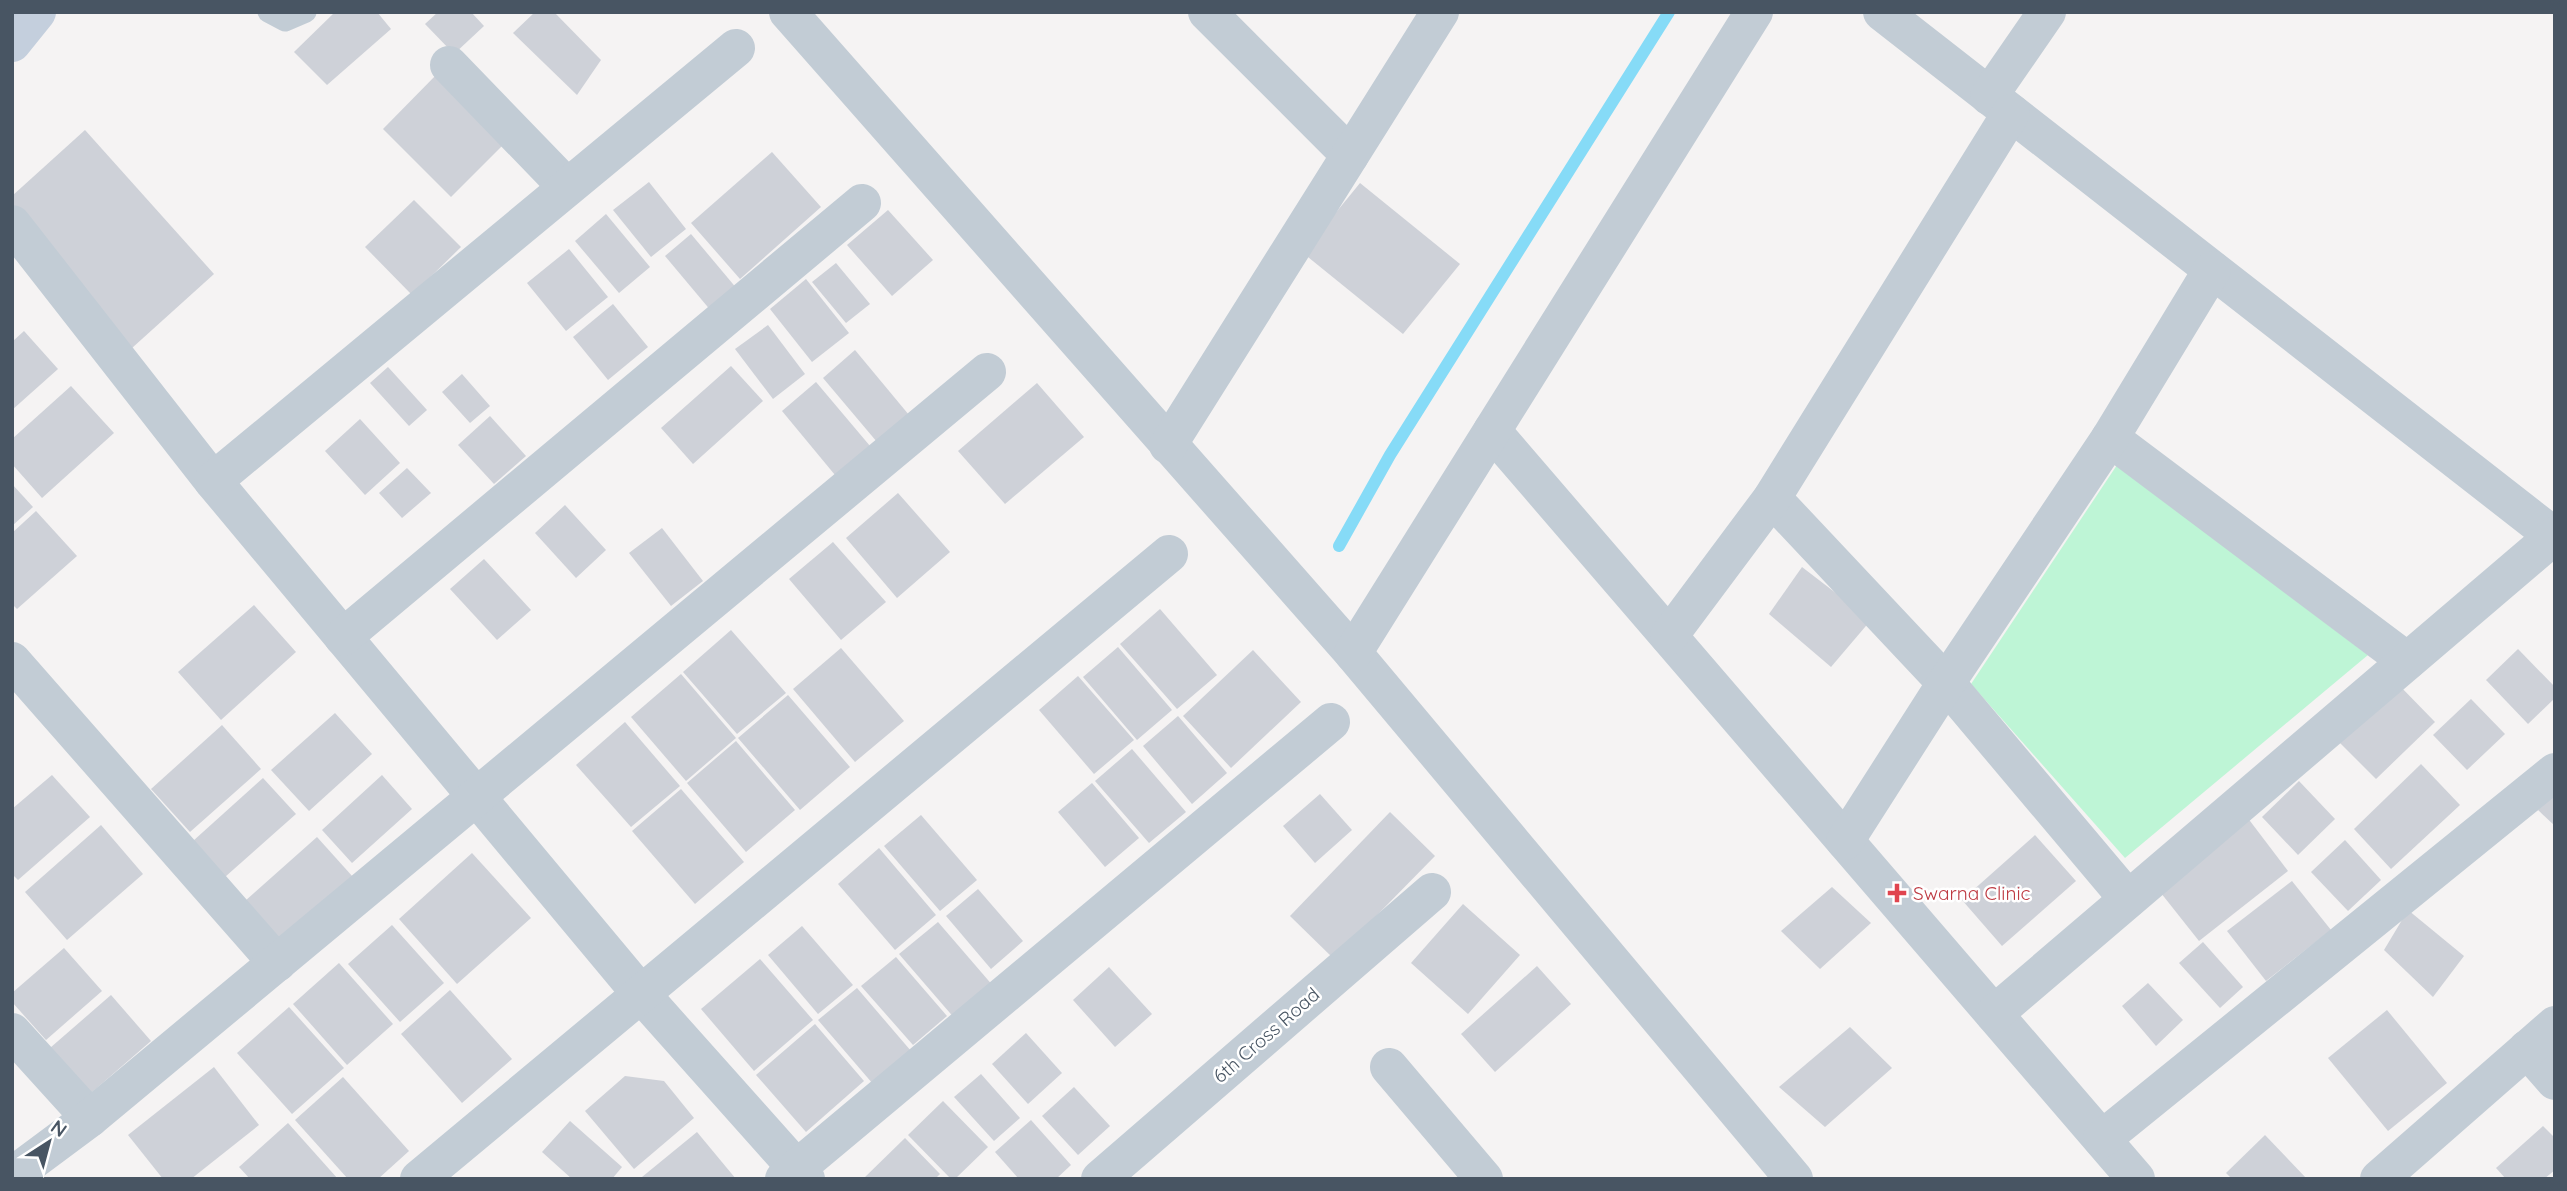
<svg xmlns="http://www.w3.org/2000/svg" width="2567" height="1191" font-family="Quicksand,sans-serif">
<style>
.green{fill:#bef5d6}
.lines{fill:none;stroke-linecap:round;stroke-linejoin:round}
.stream{stroke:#86dbf7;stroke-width:12}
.building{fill:#ced1d8}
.lane{stroke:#c2ccd5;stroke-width:21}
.street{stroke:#c2ccd5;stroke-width:38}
.secondary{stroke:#c4cfdd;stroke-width:38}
.health-dot{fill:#e0444e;stroke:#fff;stroke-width:2.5}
.labels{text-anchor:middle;stroke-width:5;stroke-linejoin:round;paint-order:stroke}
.health-label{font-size:19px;fill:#be3a42;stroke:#fff;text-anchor:start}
.street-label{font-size:19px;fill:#485563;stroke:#fff}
</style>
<rect width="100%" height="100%" fill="#f5f3f3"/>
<!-- green -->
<path class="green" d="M2117 465 2368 655 2125 858 1971 684Z"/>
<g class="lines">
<!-- stream -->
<path class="stream" d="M1339 546 1390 455 1669 12"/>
</g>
<!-- building -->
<g class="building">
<path d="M335 12H377L391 29 327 85 294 52Z"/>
<path d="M438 12H471L484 26 454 54 425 24Z"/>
<path d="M535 12H554L601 60 577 95 513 33Z"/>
<path d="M440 71 508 140 451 197 383 129Z"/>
<path d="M85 130 214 274 132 348 12 216V196Z"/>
<path d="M772 152 821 207 740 279 691 223Z"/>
<path d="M649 182 686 229 651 257 613 210Z"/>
<path d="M1360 183 1460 264 1403 334 1303 253Z"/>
<path d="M414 200 461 247 412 295 365 247Z"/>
<path d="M888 210 933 260 892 296 847 245Z"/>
<path d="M606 214 650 267 619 293 575 241Z"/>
<path d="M691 234 743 296 717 318 665 256Z"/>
<path d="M569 249 608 297 566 331 527 283Z"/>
<path d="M836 263 870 304 846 323 812 282Z"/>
<path d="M806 279 849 333 812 362 770 309Z"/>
<path d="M613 304 648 347 608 380 573 337Z"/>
<path d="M768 325 805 374 773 399 735 349Z"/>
<path d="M24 331 58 369 12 410V342Z"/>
<path d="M855 350 909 415 877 442 823 378Z"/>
<path d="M731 366 763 401 693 464 661 428Z"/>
<path d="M388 367 427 410 409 426 370 383Z"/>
<path d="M462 374 490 406 470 423 442 392Z"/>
<path d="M816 382 870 446 835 475 782 411Z"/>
<path d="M1037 383 1084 437 1005 504 958 451Z"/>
<path d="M71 386 114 433 42 498 12 464V439Z"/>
<path d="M490 416 526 456 494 484 458 445Z"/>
<path d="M360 419 400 463 365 495 325 451Z"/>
<path d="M407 468 431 493 402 518 379 493Z"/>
<path d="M12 484 33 507 12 526Z"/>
<path d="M898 493 950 552 897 598 846 538Z"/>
<path d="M565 505 606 550 576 578 535 533Z"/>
<path d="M36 511 77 556 17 609 12 604V533Z"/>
<path d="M662 528 703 581 671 606 629 553Z"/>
<path d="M833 542 886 602 841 640 789 579Z"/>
<path d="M484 559 531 610 497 640 450 589Z"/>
<path d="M1802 567 1871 620 1831 667 1769 614Z"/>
<path d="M254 605 296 652 221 720 178 672Z"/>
<path d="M1160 609 1217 675 1177 709 1120 644Z"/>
<path d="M731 630 786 693 737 734 683 672Z"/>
<path d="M1118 647 1172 710 1137 740 1083 677Z"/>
<path d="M841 648 904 721 855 762 793 689Z"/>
<path d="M2518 649 2555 687V698L2528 724 2486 680Z"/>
<path d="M1253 650 1301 702 1231 768 1183 716Z"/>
<path d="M681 674 736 738 686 781 631 717Z"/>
<path d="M1078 676 1134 740 1094 774 1039 710Z"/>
<path d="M2396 682 2435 722 2376 779 2337 740Z"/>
<path d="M788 695 850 767 800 810 738 738Z"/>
<path d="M2471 699 2505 734 2467 770 2433 735Z"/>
<path d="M335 713 372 754 309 811 271 770Z"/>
<path d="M1178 716 1227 773 1192 804 1143 746Z"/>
<path d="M625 722 680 786 631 827 576 765Z"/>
<path d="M222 725 261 769 190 832 151 789Z"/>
<path d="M736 741 795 810 746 852 687 783Z"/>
<path d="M1132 749 1186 812 1149 843 1095 781Z"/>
<path d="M2421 764 2460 805 2391 869 2354 829Z"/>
<path d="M52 775 90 817 18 880 12 874V809Z"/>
<path d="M382 775 412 809 352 863 322 830Z"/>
<path d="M263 778 296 814 225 877 193 841Z"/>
<path d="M2299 781 2335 819 2298 855 2262 817Z"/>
<path d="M1092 783 1139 838 1105 867 1058 812Z"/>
<path d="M681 789 744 862 695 904 632 831Z"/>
<path d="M2555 793V826L2538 810Z"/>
<path d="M1320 794 1352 830 1315 863 1283 826Z"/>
<path d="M1390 812 1435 856 1334 959 1290 916Z"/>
<path d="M921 815 977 880 940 911 884 846Z"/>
<path d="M2247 817 2288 871 2199 941 2157 888Z"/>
<path d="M101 825 143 874 67 940 25 892Z"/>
<path d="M2035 835 2076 881 2002 946 1962 900Z"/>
<path d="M317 837 353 877 281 942 245 901Z"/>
<path d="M2345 840 2381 880 2348 911 2311 872Z"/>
<path d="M879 848 936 915 895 950 838 884Z"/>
<path d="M472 853 531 918 457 984 399 919Z"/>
<path d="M2292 881 2331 930 2266 981 2227 931Z"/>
<path d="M1832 887 1871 923 1820 969 1781 931Z"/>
<path d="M978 889 1023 941 991 969 946 916Z"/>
<path d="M1463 904 1520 955 1468 1014 1411 963Z"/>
<path d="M2408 910 2464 956 2433 997 2384 950Z"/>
<path d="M938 922 994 987 956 1020 899 954Z"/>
<path d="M392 925 444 983 400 1022 348 964Z"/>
<path d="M802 926 853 985 818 1014 768 955Z"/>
<path d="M2203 942 2243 987 2220 1008 2179 963Z"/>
<path d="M64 948 102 991 46 1040 12 1002V993Z"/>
<path d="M896 957 947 1016 913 1045 861 986Z"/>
<path d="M760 959 813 1020 754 1071 701 1009Z"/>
<path d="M339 963 393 1024 347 1065 293 1004Z"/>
<path d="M1537 966 1571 1004 1495 1072 1461 1034Z"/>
<path d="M1109 967 1152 1014 1115 1047 1073 1000Z"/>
<path d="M2148 983 2183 1020 2156 1046 2122 1006Z"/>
<path d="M857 988 911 1051 873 1084 818 1020Z"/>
<path d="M450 990 512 1059 462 1103 401 1034Z"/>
<path d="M111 995 151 1041 91 1093 50 1048Z"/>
<path d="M289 1007 344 1068 292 1114 237 1053Z"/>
<path d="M2387 1010 2447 1083 2388 1131 2328 1058Z"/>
<path d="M815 1024 864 1081 806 1132 756 1075Z"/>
<path d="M1850 1027 1892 1068 1825 1127 1779 1087Z"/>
<path d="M1026 1033 1062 1073 1028 1104 992 1064Z"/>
<path d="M214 1067 259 1125 191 1179H163L128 1135Z"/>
<path d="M981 1074 1020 1118 994 1141 954 1097Z"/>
<path d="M625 1076 664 1081 694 1118 634 1169 585 1111Z"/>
<path d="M343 1077 409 1151 378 1179H348L295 1120Z"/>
<path d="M1074 1087 1110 1126 1078 1155 1042 1116Z"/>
<path d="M943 1101 988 1147 955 1179H951L908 1135Z"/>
<path d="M1031 1120 1071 1165 1056 1179H1019L995 1152Z"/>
<path d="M570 1121 622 1167 612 1179H572L542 1152Z"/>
<path d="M288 1123 338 1179H250L239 1167Z"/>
<path d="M2543 1126 2555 1138V1170L2544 1179H2506L2496 1168Z"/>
<path d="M697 1132 736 1179H644L642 1177Z"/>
<path d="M2265 1135 2307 1179H2232L2226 1173Z"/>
<path d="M905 1138 940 1174 935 1179H863Z"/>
</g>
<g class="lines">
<!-- lane -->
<path class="lane" d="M268 12 285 21 306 12"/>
<!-- street -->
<g class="street">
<path d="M788 12 1353 653 1794 1179"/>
<path d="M1207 12 1350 155"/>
<path d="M1882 12 2555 537"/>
<path d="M449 65 567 187"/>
<path d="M1989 96 2047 12"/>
<path d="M12 224 213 481 641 994 806 1179"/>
<path d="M1492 431 2136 1179"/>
<path d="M2110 438 2407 661"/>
<path d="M1168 445 1440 12"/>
<path d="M213 481 736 48"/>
<path d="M1772 498 1946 683 2128 899"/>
<path d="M1669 636 1772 498 2011 113"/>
<path d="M343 637 862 203"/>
<path d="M1353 653 1754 12"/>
<path d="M12 661 277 963"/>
<path d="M1845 841 1946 683 2110 438 2212 270"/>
<path d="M1994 1014 2554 536"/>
<path d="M12 1032 90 1118"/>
<path d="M2527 1049 2555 1081"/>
<path d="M1389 1067 1484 1179"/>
<path d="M2102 1139 2555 772"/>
<path d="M12 1176 90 1118 987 372"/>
<path d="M419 1179 1169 554"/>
<path d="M784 1179 1331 722"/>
<path d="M1100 1179 1432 892"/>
<path d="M2379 1179 2555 1025"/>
</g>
<!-- secondary -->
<path class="secondary" d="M12 43 37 12"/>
</g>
<!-- markers -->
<path class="health-dot" d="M1893.5 882.5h7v7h7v7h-7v7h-7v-7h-7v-7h7z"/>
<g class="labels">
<!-- health labels -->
<g class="health-label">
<text x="1913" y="900">Swarna Clinic</text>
</g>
<!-- street labels -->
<g class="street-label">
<text transform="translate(1266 1035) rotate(-41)" y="7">6th Cross Road</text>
</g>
</g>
<!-- border -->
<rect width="2567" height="1191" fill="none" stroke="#485563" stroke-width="28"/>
<!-- north arrow -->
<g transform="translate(49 1142) rotate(36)" stroke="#ffffff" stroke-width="5" paint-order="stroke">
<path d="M0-5L12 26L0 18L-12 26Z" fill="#485563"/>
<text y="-10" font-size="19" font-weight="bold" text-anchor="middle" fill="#485563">N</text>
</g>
</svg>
